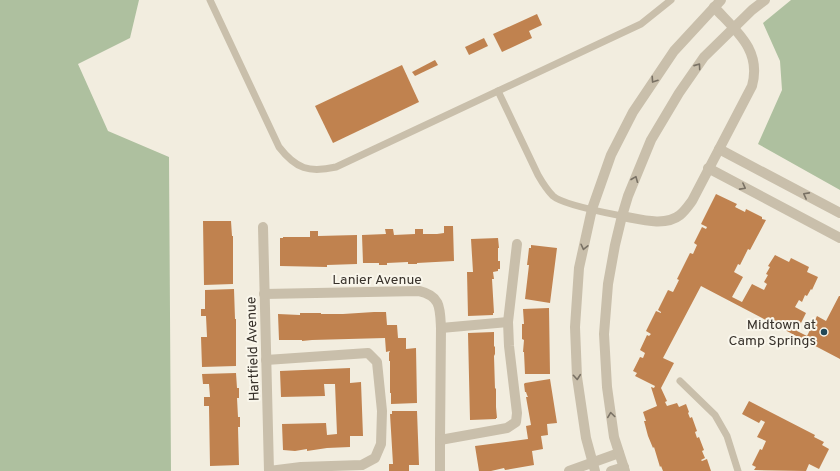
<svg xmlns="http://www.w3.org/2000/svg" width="840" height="471" font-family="Overpass,sans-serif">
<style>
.green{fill:#aec09f}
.building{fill:#c0824f}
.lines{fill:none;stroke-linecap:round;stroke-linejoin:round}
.service{stroke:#c9bfab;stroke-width:7}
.minor{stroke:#c9bfab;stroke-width:10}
.tertiary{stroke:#c9bfab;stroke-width:10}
.oneway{stroke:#797164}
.poi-dot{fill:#214857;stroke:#f9f6eb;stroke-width:1.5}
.labels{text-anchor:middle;stroke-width:4;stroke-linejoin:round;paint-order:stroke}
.street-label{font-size:14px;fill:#37312a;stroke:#f9f6eb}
.poi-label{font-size:14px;fill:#37312a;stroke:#f9f6eb;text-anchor:end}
</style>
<rect width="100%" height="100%" fill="#f2eddf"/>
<!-- green -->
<g class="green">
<path d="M0 0H139L130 38 78 64 108 131 169 157 171 471H0Z"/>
<path d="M791 0H840V190L758 144 782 90 780 61 763 23Z"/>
</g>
<!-- building -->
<g class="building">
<path d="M537 14 542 25 529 31 532 38 502 52 493 34Z"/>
<path d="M484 38 488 46 469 55 465 47Z"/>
<path d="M435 60 438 65 415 76 412 72Z"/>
<path d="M402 65 419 102 333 143 315 106Z"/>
<path d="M716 194 737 204 735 207 745 212 746 209 762 217V219L766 220 750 250 748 249 740 265 738 264 734 272 743 277 732 297 742 302 752 284 764 290 767 284 764 282 768 275 766 274 770 267 768 266 775 255 789 262 791 258 809 267 807 272 818 277 812 290 811 289 807 296 805 295 802 302 799 300 795 307 806 313 797 331 807 336 817 316 826 321 839 296H840V359L701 286 663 358 674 363 661 388 667 401 665 402 667 406 677 403 679 407 686 404 689 412 688 413 690 418 692 417 697 431 695 432 697 438 699 437 704 450 702 451 705 458 701 460 702 461 707 459 711 471H663L661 466 660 467 654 447 653 448 648 436 644 421H646L643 412 657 406 651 387 654 388 655 386 635 376 637 373 633 371 640 357 643 358 645 353 640 350 647 335 649 336 651 334 646 331 656 311 661 313V312L658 310 668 290 673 292 679 280 677 279 690 253 693 254 697 245 694 243 702 227 706 229 707 227 701 224Z"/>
<path d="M203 221H231L232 236H233V284L204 285Z"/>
<path d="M444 226H453L454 261 417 263V264H408V262L387 263V265H379V263H363L362 235 386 234 385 229H393L394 235 415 234V229H423V234H437L444 233Z"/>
<path d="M310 231H318V236L357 235V264L327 265V267L280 266V238H283V237H310Z"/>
<path d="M498 238 499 248H498V261H500V269H498V271L493 272 494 279H492L494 313H493V315L468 316 467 272H473L471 239Z"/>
<path d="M531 245 557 248 550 303 525 299 529 265H527L528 257 529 248H531Z"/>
<path d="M234 289 235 319H236V366L202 367 201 337H207L206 316H201V309H205V290Z"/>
<path d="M549 308 550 374H525L524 352H523L524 340 522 339V324H524L523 309Z"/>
<path d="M374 312H386L387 325H397L398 338H406V349L416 348 417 403 391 404V393H390V361H389V353L390 351 386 352 385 338 312 340 302 341V340H279L278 314 300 315V313H321V314H343Z"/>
<path d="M494 332V347L495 346V354L494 356 495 389 496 388V407L497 418H496V419L470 420 468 333Z"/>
<path d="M350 368V383L361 382 363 436H350V447L327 448 307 451V449L295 451 283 450 282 424 326 423 327 435 337 434 335 384H324L325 396 281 397 280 371Z"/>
<path d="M236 373 237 388H239V398H237L238 417H240V427H238L239 465 210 466 209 406H204V397H210L209 384H203L202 374Z"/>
<path d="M550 379 557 423 547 424 548 435 541 436 543 449 532 451 534 465 505 470 504 468 491 471H479L475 446 528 439 526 426 531 425 526 397H528L527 395 526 392H525L524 384 525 383Z"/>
<path d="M749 401 815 435 814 437 824 442 822 445 829 449 819 469 809 464 806 471 754 470 756 467 752 465 760 449 762 450 766 441 757 437 765 422 761 420 759 423 742 414Z"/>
<path d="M392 411H417L419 465H409V471H389V464H393L390 414H392Z"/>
</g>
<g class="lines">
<!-- service -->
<g class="service">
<path d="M210 0 279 147C296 169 309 173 336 167L641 24 671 0"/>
<path d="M498 91 538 175C542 182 547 190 553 196 563 205 607 213 622 216"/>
<path d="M680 381 715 415 727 436 738 471"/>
</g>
<!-- minor -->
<g class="minor">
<path d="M719 149 840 213"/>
<path d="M708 168 840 238"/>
<path d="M622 216C639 219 665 227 680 215 685 211 689 205 692 201L752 86C762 50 736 31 714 7"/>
<path d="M263 227 269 471"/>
<path d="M264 294 419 291C441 296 440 308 441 328L440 440V471"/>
<path d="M441 328 508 322"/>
<path d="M266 360 368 353 377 362 382 411 381 444 375 458 362 465 301 467 269 471"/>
<path d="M440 440 507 428 516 422 517 413 509 346 508 322 517 244"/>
<path d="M569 471 619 453"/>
<path d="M611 471 624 467"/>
</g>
<!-- tertiary -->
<g class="tertiary">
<path d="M595 471 586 438 577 377 575 327 579 268 592 209 611 155 633 112 674 51 721 0"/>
<path d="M625 471 614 437 607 387 604 334 608 284 615 245 622 216 628 196 651 140 679 93 704 57 752 10 765 0"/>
</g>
</g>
<!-- one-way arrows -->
<defs><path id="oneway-chevron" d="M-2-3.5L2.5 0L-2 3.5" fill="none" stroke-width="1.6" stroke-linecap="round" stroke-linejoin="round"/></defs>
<g class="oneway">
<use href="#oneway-chevron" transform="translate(698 66) rotate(-55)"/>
<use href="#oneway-chevron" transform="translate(654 80) rotate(124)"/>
<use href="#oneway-chevron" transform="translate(635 179) rotate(-68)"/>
<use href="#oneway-chevron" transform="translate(743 187) rotate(28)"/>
<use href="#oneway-chevron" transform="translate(806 195) rotate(-152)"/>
<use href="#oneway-chevron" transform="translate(584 247) rotate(103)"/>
<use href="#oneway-chevron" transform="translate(577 377) rotate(85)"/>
<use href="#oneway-chevron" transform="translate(611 415) rotate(-98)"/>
</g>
<!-- markers -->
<circle class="poi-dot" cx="824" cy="332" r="4"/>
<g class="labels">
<!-- street labels -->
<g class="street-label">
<text x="377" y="284">Lanier Avenue</text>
<text transform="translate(252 349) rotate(-92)" y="5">Hartfield Avenue</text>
</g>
<!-- poi labels -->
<g class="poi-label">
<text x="816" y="329">Midtown at<tspan x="816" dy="16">Camp Springs</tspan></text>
</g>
</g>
</svg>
